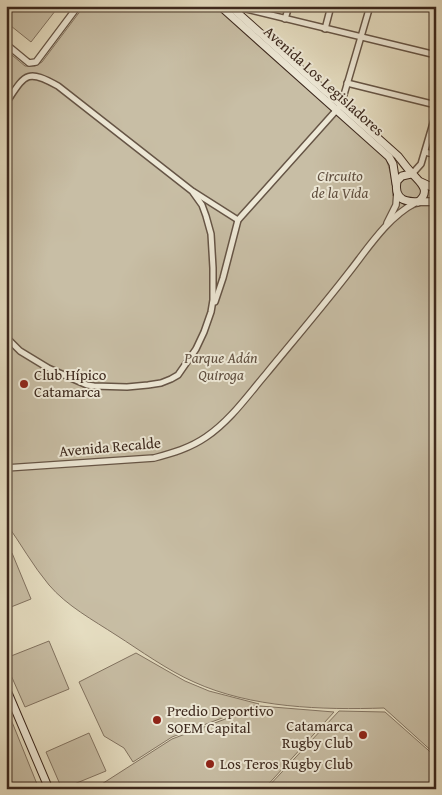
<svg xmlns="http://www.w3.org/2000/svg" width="442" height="795" font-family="'Gentium Book Plus',serif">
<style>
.green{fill:#c8bea5;stroke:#827361}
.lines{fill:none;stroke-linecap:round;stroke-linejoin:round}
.minor-casing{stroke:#665546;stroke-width:8}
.tertiary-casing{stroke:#665546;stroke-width:8}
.secondary-casing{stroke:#3c281d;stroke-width:9}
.minor{stroke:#eee9d7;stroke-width:5}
.tertiary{stroke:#eee9d7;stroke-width:5.5}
.secondary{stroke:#eee9d7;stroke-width:7}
.poi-dot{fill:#8f2418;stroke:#eee9d7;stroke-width:2}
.labels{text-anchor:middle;stroke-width:4;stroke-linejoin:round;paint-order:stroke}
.street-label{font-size:15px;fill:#3c281d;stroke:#eee9d7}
.park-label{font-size:15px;font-style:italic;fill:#5f4e3f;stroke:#eee9d7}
.poi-label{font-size:15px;fill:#3c281d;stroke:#eee9d7;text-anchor:start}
</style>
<rect width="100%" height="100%" fill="#e5ddc1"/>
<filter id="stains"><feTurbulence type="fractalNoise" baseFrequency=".004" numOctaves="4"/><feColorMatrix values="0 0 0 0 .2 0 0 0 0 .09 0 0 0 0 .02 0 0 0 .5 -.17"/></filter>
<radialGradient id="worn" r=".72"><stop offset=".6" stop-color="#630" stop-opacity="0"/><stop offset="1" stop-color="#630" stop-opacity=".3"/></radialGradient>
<!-- green -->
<g class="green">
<path d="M6 6H59L31 42 6 22Z"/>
<path d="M84 6H216L385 157C391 170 392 181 393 196L410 209 423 205 436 206V755L384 708C322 710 251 708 194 682 167 670 141 651 116 635 93 620 67 606 49 585 33 566 21 544 6 523V50L25 66H35L42 62Z"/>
<path d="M409 178C416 180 421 185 421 193L416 199C413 199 410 199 408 198 396 195 397 180 409 178Z"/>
<path d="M12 553 31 599 6 609V555Z"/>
<path d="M49 641 69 689 25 707 6 664V658Z"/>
<path d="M136 653 185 681 209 691 259 704 172 737 133 762 124 748 104 736 79 682Z"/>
<path d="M260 706 334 712 264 789H94L172 739Z"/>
<path d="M6 707 39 789H7L6 785Z"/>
<path d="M339 711 385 712 436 757V789H266Z"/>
<path d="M89 733 106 771 62 789 46 752Z"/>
</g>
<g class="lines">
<!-- minor casing -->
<g class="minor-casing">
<g id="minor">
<path d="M234 6 436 55"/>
<path d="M285 19 289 6"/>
<path d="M325 29 331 6"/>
<path d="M347 83 436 105"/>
<path d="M6 103C25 75 26 68 58 86L192 191 202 205 206 216 211 234 213 268V300L211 312 204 332 196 349 178 375 171 379 161 383 148 385 127 387 94 386 87 385 48 368 20 351 6 337"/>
<path d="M425 152 436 155"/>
<path d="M412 174 421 164 436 113"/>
<path d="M194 192 238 220"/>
<path d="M215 302 223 278 238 220 341 105 370 6"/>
</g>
</g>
<!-- tertiary casing -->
<g class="tertiary-casing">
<g id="tertiary">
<path d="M6 44 29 63 36 62 78 6"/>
<path d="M387 223 396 205 397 192"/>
<path d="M6 468 154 458C173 453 190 448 206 437 230 421 248 395 266 374 294 340 323 306 350 271 368 248 388 217 415 203"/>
</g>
</g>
<!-- secondary casing -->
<g class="secondary-casing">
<g id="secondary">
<path d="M220 6 389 157 393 164 396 184"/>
<path d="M230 6 398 156C402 161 406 167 411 172 418 181 433 190 418 202"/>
<path d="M411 174 402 176 397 181C392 209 420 200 436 202"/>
<path d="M421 182 436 189"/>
<path d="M6 688 49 789"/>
</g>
</g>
<!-- minor -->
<use href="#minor" class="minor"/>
<!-- tertiary -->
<use href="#tertiary" class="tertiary"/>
<!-- secondary -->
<use href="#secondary" class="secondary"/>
</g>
<!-- markers -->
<g class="poi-dot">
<circle cx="24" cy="384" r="5"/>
<circle cx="157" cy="720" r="5"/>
<circle cx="363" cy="735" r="5"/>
<circle cx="210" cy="764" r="5"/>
</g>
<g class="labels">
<!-- street labels -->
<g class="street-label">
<text transform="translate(324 81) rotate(42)" y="5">Avenida Los Legisladores</text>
<text transform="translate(110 447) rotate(-5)" y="5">Avenida Recalde</text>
</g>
<!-- park labels -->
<g class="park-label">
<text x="340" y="181">Circuito<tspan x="340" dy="17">de la Vida</tspan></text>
<text x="221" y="363">Parque Adán<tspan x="221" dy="17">Quiroga</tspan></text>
</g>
<!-- poi labels -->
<g class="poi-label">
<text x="34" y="380">Club Hípico<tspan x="34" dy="17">Catamarca</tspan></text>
<text x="167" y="716">Predio Deportivo<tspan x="167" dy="17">SOEM Capital</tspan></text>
<text x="353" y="731" text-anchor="end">Catamarca<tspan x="353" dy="17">Rugby Club</tspan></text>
<text x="220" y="769">Los Teros Rugby Club</text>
</g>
</g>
<!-- margin -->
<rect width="442" height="795" fill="none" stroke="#e5ddc1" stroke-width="25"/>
<rect x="8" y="8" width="427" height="780" fill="none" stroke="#3c281d" stroke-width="2.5"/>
<rect x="12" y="12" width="417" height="770" fill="none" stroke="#3c281d"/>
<rect width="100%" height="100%" filter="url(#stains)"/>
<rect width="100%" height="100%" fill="url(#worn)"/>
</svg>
